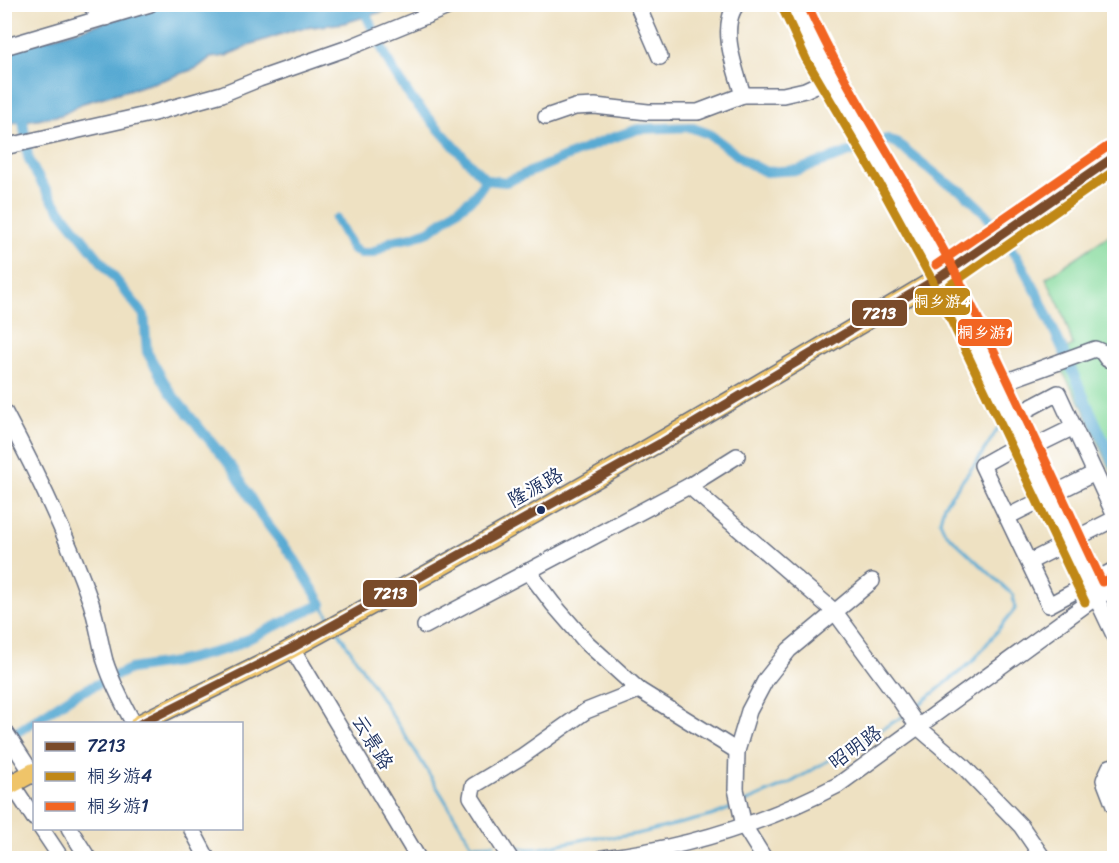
<svg xmlns="http://www.w3.org/2000/svg" width="1119" height="863" font-family="Sriracha,'LXGW WenKai TC',sans-serif">
<style>
.green{fill:#86da9d;stroke:#50847e;stroke-width:1.5}
.water{fill:#58aad3;stroke:#3a6c98;stroke-width:1.5}
.lines{fill:none;stroke-linecap:round;stroke-linejoin:round}
.stream{stroke:#58aad3;stroke-width:3}
.canal{stroke:#58aad3;stroke-width:10}
.minor-casing{stroke:#656d81;stroke-width:18}
.major-casing{stroke:#656d81;stroke-width:21}
.minor{stroke:#fff;stroke-width:15}
.major{stroke:#efc469;stroke-width:18}
.bus-1-casing{stroke:#fff;stroke-width:14}
.bus-2-casing{stroke:#fff;stroke-width:14}
.bus-3-casing{stroke:#fff;stroke-width:14}
.bus-1{stroke:#7a4b2a;stroke-width:9}
.bus-2{stroke:#c08818;stroke-width:9}
.bus-3{stroke:#f26522;stroke-width:9}
.bus-dot{fill:#1b2f5e;stroke:#fff;stroke-width:2}
.labels{text-anchor:middle;stroke-width:4.5;stroke-linejoin:round;paint-order:stroke}
.street-label{font-size:20px;fill:#1b2f5e;stroke:#fff}
.line-badge{stroke:#fff;stroke-width:2}
.badge-label{font-size:16px;text-anchor:middle;font-weight:bold;fill:#fff}
</style>
<rect width="100%" height="100%" fill="#fff"/>
<filter id="ink" filterUnits="userSpaceOnUse"><feTurbulence type="fractalNoise" baseFrequency=".0167" numOctaves="2"/><feDisplacementMap in="SourceGraphic" scale="12" xChannelSelector="R" yChannelSelector="G"/><feConvolveMatrix kernelMatrix="1 2 1 2 8 2 1 2 1" color-interpolation-filters="sRGB"/></filter>
<filter id="wash" filterUnits="userSpaceOnUse"><feTurbulence type="fractalNoise" baseFrequency=".008" numOctaves="4" result="noise"/><feDisplacementMap in="SourceGraphic" scale="24" xChannelSelector="R" yChannelSelector="G"/><feGaussianBlur stdDeviation="1.35" result="paint"/><feColorMatrix in="noise" values="0 0 0 0 0 0 0 0 0 0 0 0 0 0 0 0 0 1.4 0 .05"/><feComposite in="paint" operator="in"/></filter>
<g filter="url(#wash)">
<rect width="100%" height="100%" fill="#eee1c2"/>
<!-- green -->
<path class="green" d="M1114 232V477L1081 404 1061 369 1065 367 1060 352 1073 345 1062 311 1046 278Z"/>
<!-- water -->
<path class="water" d="M165 5H405L344 23 297 29 252 44 226 56 210 58 197 68 163 80 83 103 62 115 5 124V51Z"/>
<g class="lines">
<!-- stream -->
<g class="stream">
<path d="M322 604 331 620"/>
<path d="M338 631 417 754 480 858"/>
<path d="M915 708 973 661 1015 609 1013 595 945 532 940 521 944 505 978 460 999 427"/>
<path d="M743 803 790 783 902 717"/>
<path d="M472 845 494 844"/>
<path d="M509 846 529 849 541 848 595 837H618L637 834 711 816 734 807"/>
</g>
<!-- canal -->
<g class="canal">
<path d="M361 4 391 67 411 98 472 166 486 180 506 182 606 140 638 129 690 127 709 134 745 161 766 172 798 170 887 139 897 143 944 181 963 192 985 213 1020 262 1037 293 1114 463"/>
<path d="M336 219 353 249 361 253H373L392 241 413 237 431 230 474 197 486 180"/>
<path d="M5 740 74 695 130 669 176 662 227 649 322 604 295 560 261 516 234 470 170 392 147 352 144 315 53 201 35 172 28 157 23 120 19 106"/>
</g>
</g>
</g>
<g filter="url(#ink)">
<g class="lines">
<!-- minor casing -->
<g class="minor-casing">
<g id="minor">
<path d="M89 4 106 18"/>
<path d="M637 4 660 57"/>
<path d="M737 4C718 27 736 71 743 95"/>
<path d="M794 4 816 53 889 177 943 275 1114 635"/>
<path d="M4 47 150 4"/>
<path d="M546 117 575 107 595 106 648 112H698L743 95H783L805 90 831 78"/>
<path d="M4 147 150 114 222 94 259 79 348 48 455 4"/>
<path d="M943 275 1114 157"/>
<path d="M996 385 1095 349 1102 352 1107 359"/>
<path d="M4 411C37 473 68 537 91 603 97 622 100 642 105 661 112 683 123 704 134 724"/>
<path d="M1011 418 1058 393 1114 514"/>
<path d="M1023 442 982 465 1049 605 1114 570"/>
<path d="M1027 450 1074 427"/>
<path d="M689 486 835 612 897 696 918 727 962 765 1021 826 1043 858"/>
<path d="M1007 517 1095 473"/>
<path d="M1029 562 1114 519"/>
<path d="M528 571 553 604 586 642 639 690 737 751"/>
<path d="M425 626 689 486 737 456"/>
<path d="M292 648 418 858"/>
<path d="M4 730 34 776"/>
<path d="M1114 766 1110 767 1104 780 1114 806"/>
<path d="M4 772 34 818"/>
<path d="M41 828 61 858"/>
<path d="M69 828 88 858"/>
<path d="M191 828 207 858"/>
<path d="M510 858 471 797 473 786 521 757 586 711 639 690"/>
<path d="M603 858C686 848 765 823 838 785L1096 597 1114 590"/>
<path d="M764 858 744 826 736 789 737 751 749 711 766 679 789 650 872 581"/>
</g>
</g>
<!-- major casing -->
<g class="major-casing">
<g id="major">
<path d="M139 724C190 698 243 675 293 648 513 529 728 403 943 275"/>
<path d="M4 788 34 772"/>
</g>
</g>
<!-- minor -->
<use href="#minor" class="minor"/>
<!-- major -->
<use href="#major" class="major"/>
<!-- bus-1 casing -->
<g class="bus-1-casing">
<path id="bus-1" d="M140 724 292 648 661 443 943 275 1114 157"/>
</g>
<!-- bus-2 casing -->
<g class="bus-2-casing">
<g id="bus-2">
<path d="M783 9 806 59 879 183 932 280 1085 602"/>
<path d="M950 285 1114 171"/>
</g>
</g>
<!-- bus-3 casing -->
<g class="bus-3-casing">
<g id="bus-3">
<path d="M807 4C849 97 908 180 954 270 1006 373 1053 478 1102 582L1110 579"/>
<path d="M936 265 1107 147"/>
</g>
</g>
<!-- bus-1 -->
<use href="#bus-1" class="bus-1"/>
<!-- bus-2 -->
<use href="#bus-2" class="bus-2"/>
<!-- bus-3 -->
<use href="#bus-3" class="bus-3"/>
</g>
</g>
<!-- markers -->
<circle class="bus-dot" cx="541" cy="510" r="5"/>
<g class="labels">
<!-- street labels -->
<g class="street-label">
<text transform="translate(535 487) rotate(-29)" y="7">隆源路</text>
<text transform="translate(373 742) rotate(59)" y="7">云景路</text>
<text transform="translate(855 747) rotate(-36)" y="7">昭明路</text>
</g>
</g>
<g class="line-badge">
<rect x="914" y="287" width="57" height="29" rx="6" fill="#c08818"/>
<rect x="851" y="299" width="57" height="28" rx="6" fill="#7a4b2a"/>
<rect x="957" y="318" width="56" height="29" rx="6" fill="#f26522"/>
<rect x="362" y="579" width="56" height="29" rx="6" fill="#7a4b2a"/>
</g>
<g class="badge-label">
<text x="942" y="307">桐乡游4</text>
<text x="879" y="319">7213</text>
<text x="985" y="338">桐乡游1</text>
<text x="390" y="599">7213</text>
</g>
<!-- margin -->
<rect width="1119" height="863" fill="none" stroke="#fff" stroke-width="24"/>
<!-- legend -->
<rect x="33" y="722" width="210" height="108" fill="#ffffff" stroke="#a4acbf" stroke-width="1.5"/>
<rect x="45" y="742" width="30" height="9" fill="#7a4b2a" stroke="#a4acbf" stroke-width="1.5"/>
<text x="87" y="752" font-size="18" fill="#1b2f5e">7213</text>
<rect x="45" y="772" width="30" height="9" fill="#c08818" stroke="#a4acbf" stroke-width="1.5"/>
<text x="87" y="782" font-size="18" fill="#1b2f5e">桐乡游4</text>
<rect x="45" y="802" width="30" height="9" fill="#f26522" stroke="#a4acbf" stroke-width="1.5"/>
<text x="87" y="812" font-size="18" fill="#1b2f5e">桐乡游1</text>
</svg>
